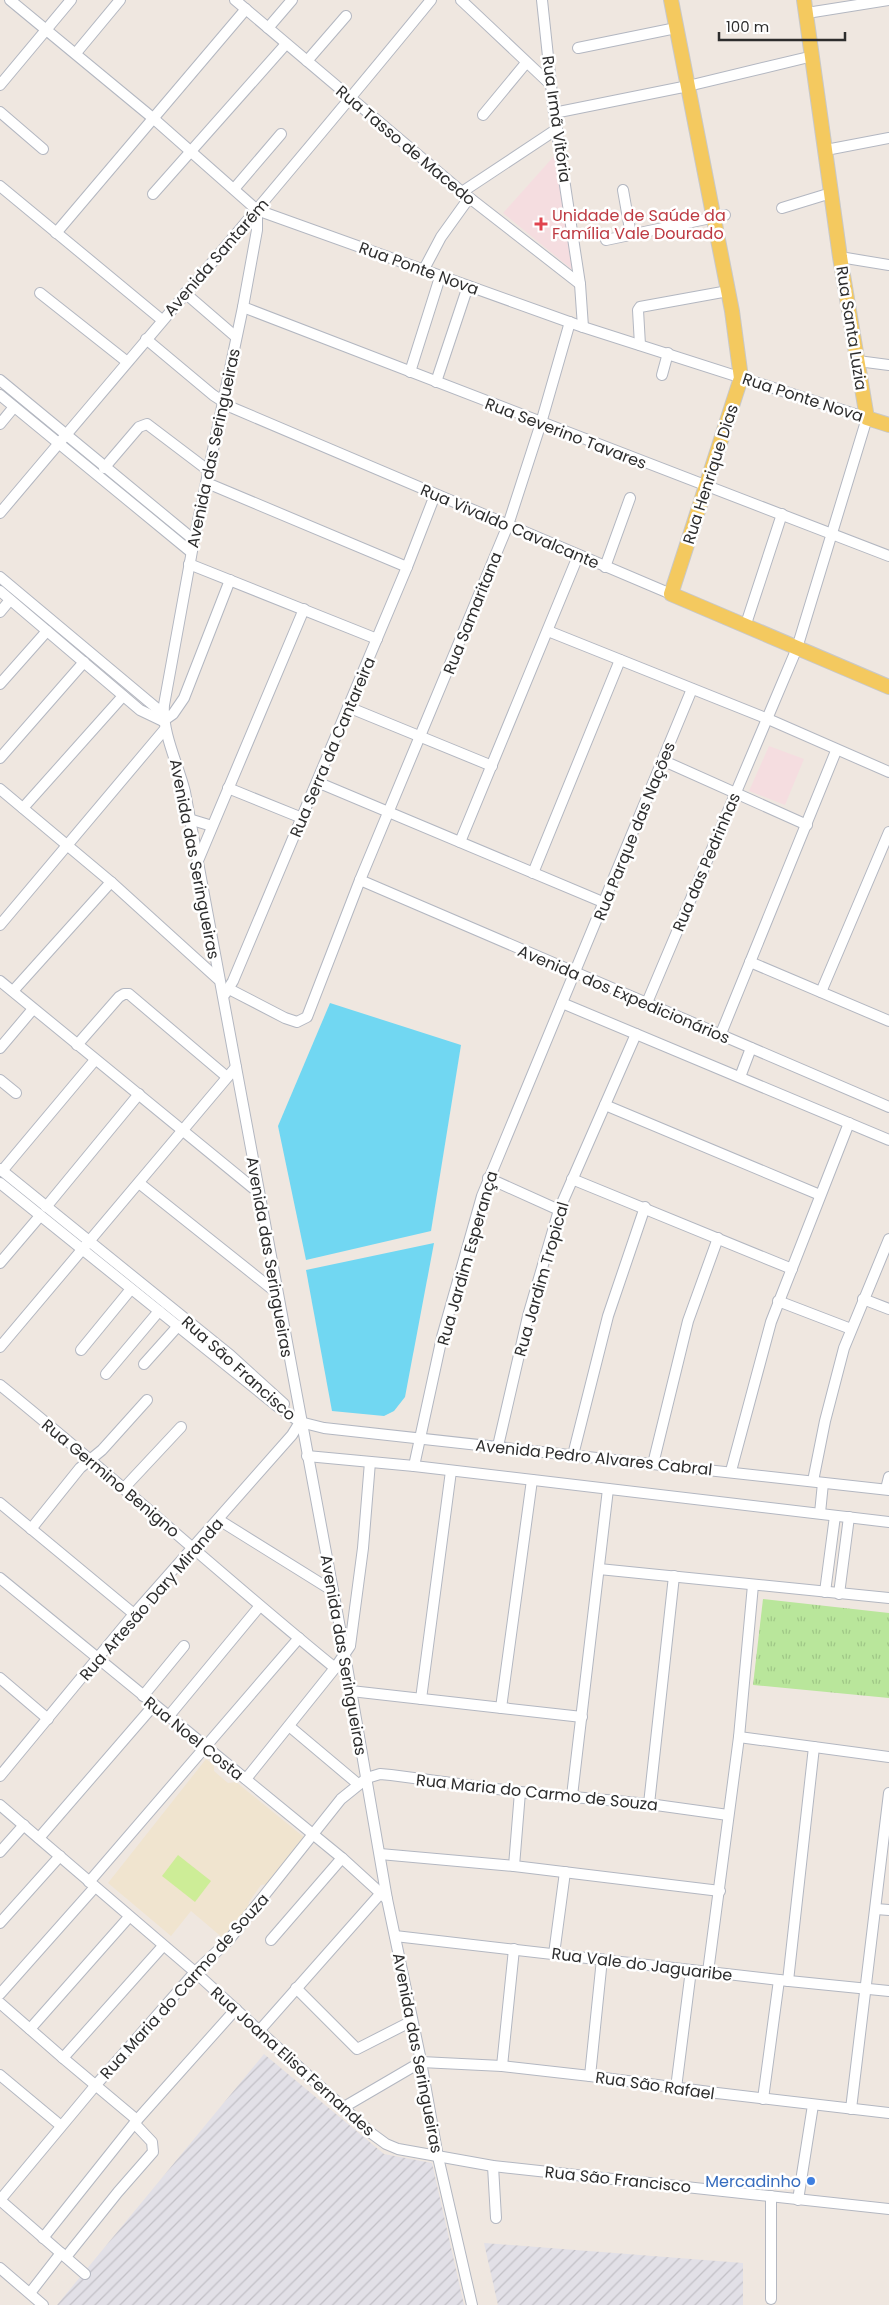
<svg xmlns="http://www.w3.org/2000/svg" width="889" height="2305" font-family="Poppins,sans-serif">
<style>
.industrial{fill:url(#industrial-furrows)}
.education{fill:#f0e4cf}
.medical{fill:#f5dde0}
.grass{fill:url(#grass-tufts)}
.pitch{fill:#cded97}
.water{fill:#71d7f2}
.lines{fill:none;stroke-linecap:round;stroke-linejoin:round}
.minor-casing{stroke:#b3b7c1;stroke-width:12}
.major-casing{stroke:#c8c8c8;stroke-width:16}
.minor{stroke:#fff;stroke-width:10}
.major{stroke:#f4c95f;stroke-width:14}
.health-dot{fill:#e0444e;stroke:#fff;stroke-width:2}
.shop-dot{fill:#3f7fe0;stroke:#fff;stroke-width:2}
.labels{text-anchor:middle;stroke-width:5;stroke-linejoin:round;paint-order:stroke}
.street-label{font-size:16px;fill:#2d2d2d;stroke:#fff}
.health-label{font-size:16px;fill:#be3a42;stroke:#fff;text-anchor:start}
.shop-label{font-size:16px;fill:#366cbe;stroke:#fff;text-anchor:end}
</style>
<defs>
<pattern id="industrial-furrows" width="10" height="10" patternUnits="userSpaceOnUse" patternTransform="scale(1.25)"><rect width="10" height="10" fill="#e2e0e7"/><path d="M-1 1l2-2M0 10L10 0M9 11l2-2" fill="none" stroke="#c2c0c6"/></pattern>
<pattern id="grass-tufts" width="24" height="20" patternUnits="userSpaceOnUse" patternTransform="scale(1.25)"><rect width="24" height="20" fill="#b9e69b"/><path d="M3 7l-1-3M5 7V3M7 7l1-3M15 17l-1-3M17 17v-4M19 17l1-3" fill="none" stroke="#9fc686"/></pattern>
</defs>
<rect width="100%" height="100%" fill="#efe7e0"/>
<!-- industrial -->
<g class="industrial">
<path d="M264 2054 384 2154 432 2163 464 2305H57Z"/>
<path d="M484 2243 743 2263V2305H498Z"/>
</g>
<!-- education -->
<path class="education" d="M206 1759 214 1765V1771L228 1783 236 1782 305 1838 269 1884 261 1885 249 1902 248 1909 224 1939 191 1911 171 1936 108 1883Z"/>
<!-- medical -->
<g class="medical">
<path d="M555 155 575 272 503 213Z"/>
<path d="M769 746 804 759 785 805 749 791Z"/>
</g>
<!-- grass -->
<path class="grass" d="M763 1599 889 1613V1698L753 1685Z"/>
<!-- pitch -->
<path class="pitch" d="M178 1855 211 1881 195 1902 162 1876Z"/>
<!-- water -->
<g class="water">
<path d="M330 1003 461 1045 431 1231 306 1260 278 1126Z"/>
<path d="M434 1243 405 1397 394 1411 384 1416 332 1411 306 1270Z"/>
</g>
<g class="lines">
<!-- minor casing -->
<g class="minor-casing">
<g id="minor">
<path d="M10 0 154 119 257 210 583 327 867 418 797 648 646 1005"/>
<path d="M235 0 462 192 580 284"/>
<path d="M461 0 550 84"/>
<path d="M542 0 554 113 580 284 583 327"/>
<path d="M807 13 889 0"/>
<path d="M268 28 292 0"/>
<path d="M578 48 676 28"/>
<path d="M76 53 120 0"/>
<path d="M307 61 346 16"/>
<path d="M0 85 71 0"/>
<path d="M0 112 43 149"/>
<path d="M554 113 688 86 813 56"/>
<path d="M483 115 526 63"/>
<path d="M826 150 889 138"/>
<path d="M0 186 162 320"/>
<path d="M234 189 281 134"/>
<path d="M623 190 631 235"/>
<path d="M462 192 557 129"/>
<path d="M153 194 286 44"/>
<path d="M782 208 831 193"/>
<path d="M257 210V230L243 307 194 540 164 705C162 733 178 764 185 792L345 1655 387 1899 420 2056 438 2157 472 2305"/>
<path d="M56 233 246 9"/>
<path d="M606 240 725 215"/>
<path d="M840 257 889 265"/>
<path d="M423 271 441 237 469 198"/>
<path d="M40 293 126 361"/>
<path d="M185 293 236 337"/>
<path d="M243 307 889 556"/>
<path d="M146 339 213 395 233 408 671 594"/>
<path d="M640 345 638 310 640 307 728 291"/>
<path d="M858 361 889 365"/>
<path d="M410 372 440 277"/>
<path d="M662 375 668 353"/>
<path d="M0 380 194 540"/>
<path d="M436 382 468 286"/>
<path d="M0 395 191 552"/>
<path d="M0 424 14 407"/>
<path d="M104 468 139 427 147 424 209 471"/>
<path d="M207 483 407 567"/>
<path d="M0 513C144 342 290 173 431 0"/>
<path d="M189 564 377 639"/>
<path d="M605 567 630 498"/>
<path d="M0 577 166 716"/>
<path d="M0 591 140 710 163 721"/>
<path d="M0 612 10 600"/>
<path d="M745 627 782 514"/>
<path d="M548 631 768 719 889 772"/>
<path d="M0 684 47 631"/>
<path d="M348 707 492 766"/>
<path d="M163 721 173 714 184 698 230 580"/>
<path d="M0 758 84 662"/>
<path d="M664 761 807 825"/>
<path d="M317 782 605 903"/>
<path d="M228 788 302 818"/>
<path d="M0 789 111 882 218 979"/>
<path d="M23 808 123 696"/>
<path d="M189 819 212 826"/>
<path d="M460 842 578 556"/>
<path d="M197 863 304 609"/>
<path d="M533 873 620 660"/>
<path d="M360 880 889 1107"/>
<path d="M0 925 165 729"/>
<path d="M750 962 889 1021"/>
<path d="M0 981 259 1193"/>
<path d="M229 989 285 1018 297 1022 307 1017 360 880 508 525 541 423 570 322"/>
<path d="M13 991 111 882"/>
<path d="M821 992 889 832"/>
<path d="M225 994 233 981 407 567 435 495"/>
<path d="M562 1003 889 1140"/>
<path d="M720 1036 836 751"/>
<path d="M77 1045 119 997 124 994H129L227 1077"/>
<path d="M0 1048 33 1009"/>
<path d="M740 1077 751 1048"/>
<path d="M0 1080 16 1093"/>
<path d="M605 1105 820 1195"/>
<path d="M0 1169 230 1355 284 1404"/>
<path d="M2 1171 95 1060"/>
<path d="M488 1178 559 1210"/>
<path d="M572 1179 792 1269"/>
<path d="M0 1183 277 1406 300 1422 324 1428 889 1490"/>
<path d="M139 1183 277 1293"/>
<path d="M46 1207 139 1094"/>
<path d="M0 1263 40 1216"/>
<path d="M863 1299 889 1309"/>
<path d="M778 1301 851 1329"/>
<path d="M0 1347 236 1067"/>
<path d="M81 1350 131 1289"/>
<path d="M144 1364 178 1326"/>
<path d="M106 1374 159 1311"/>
<path d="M0 1385C114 1477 222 1576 335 1668"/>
<path d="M498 1446 528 1316 559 1210 636 1034"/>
<path d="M573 1455 608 1316 645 1207"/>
<path d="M307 1456 414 1466 889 1522"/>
<path d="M653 1464 688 1321 718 1238"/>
<path d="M414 1466 442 1337 482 1196 692 689"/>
<path d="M731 1471 771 1322 849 1123"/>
<path d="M813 1481 825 1421 844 1348 889 1239"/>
<path d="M124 1488 181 1427"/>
<path d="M886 1489 889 1477"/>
<path d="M0 1503 134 1614"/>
<path d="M820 1513 823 1483"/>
<path d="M219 1520 333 1591"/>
<path d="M31 1529 80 1468 102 1450 147 1400"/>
<path d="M599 1569 889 1598"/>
<path d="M0 1578 342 1858 387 1899"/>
<path d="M825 1592 835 1516"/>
<path d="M839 1594 849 1517"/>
<path d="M0 1678 48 1719"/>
<path d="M351 1691 582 1717"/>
<path d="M143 1696 184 1646"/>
<path d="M421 1699 451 1471"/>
<path d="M501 1708 532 1480"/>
<path d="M168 1717 259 1607"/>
<path d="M289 1726 358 1784"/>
<path d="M739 1737 889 1757"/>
<path d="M0 1776 134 1614 292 1435 300 1422"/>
<path d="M246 1779 335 1668 350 1646 363 1548 370 1462"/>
<path d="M572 1796 608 1489"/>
<path d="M649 1804 674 1576"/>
<path d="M0 1805 195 1972 371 2133 386 2144 398 2149 493 2166 889 2209"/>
<path d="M39 1838 154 1705"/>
<path d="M0 1852 24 1825"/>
<path d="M380 1854 514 1866 720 1891"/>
<path d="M514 1866 520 1792"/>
<path d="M89 1882 299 1638"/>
<path d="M876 1909 889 1910"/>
<path d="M0 1923 60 1856"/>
<path d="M395 1936 779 1980 889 1991"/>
<path d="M271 1940 342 1858"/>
<path d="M554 1954 565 1872"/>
<path d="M708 1972 739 1737 753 1585"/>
<path d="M788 1981 814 1747"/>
<path d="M296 1988 357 2049 412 2021"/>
<path d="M0 1994 95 1887"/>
<path d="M0 2003 63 2058 137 2120"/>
<path d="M30 2029 129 1917"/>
<path d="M259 2031 381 1893"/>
<path d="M63 2058 163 1946"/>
<path d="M502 2066 514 1949"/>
<path d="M0 2075 60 2125"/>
<path d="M590 2076 602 1959"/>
<path d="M676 2088 691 1970"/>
<path d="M763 2099 779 1980"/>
<path d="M344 2107 421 2062 502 2066 590 2076 717 2093 889 2113"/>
<path d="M851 2109 889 1793"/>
<path d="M493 2166 496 2218"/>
<path d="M771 2196V2299"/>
<path d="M0 2200 95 2086 195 1972 228 1941 341 1799 367 1778 380 1774 391 1775 520 1792 649 1804 728 1815"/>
<path d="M0 2200 85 2274"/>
<path d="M798 2200 813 2105"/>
<path d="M43 2238 137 2120 236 2009"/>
<path d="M66 2257 118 2192 153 2152 152 2142 135 2124"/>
<path d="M0 2268 43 2305"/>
<path d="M30 2293 61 2253"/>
</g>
</g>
<!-- major casing -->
<g class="major-casing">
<g id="major">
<path d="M671 0 732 311 741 378 671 594 889 687"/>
<path d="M804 0 840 257 867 418 889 425"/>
</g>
</g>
<!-- minor -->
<use href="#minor" class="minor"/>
<!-- major -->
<use href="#major" class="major"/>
</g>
<!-- markers -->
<path class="health-dot" d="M538.5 216.5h5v5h5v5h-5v5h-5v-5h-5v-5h5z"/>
<circle class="shop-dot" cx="811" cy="2181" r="5"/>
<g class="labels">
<!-- street labels -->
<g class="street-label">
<text transform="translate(557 119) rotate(82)" y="6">Rua Irmã Vitória</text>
<text transform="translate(406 145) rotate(40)" y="6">Rua Tasso de Macedo</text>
<text transform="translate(216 257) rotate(-49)" y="6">Avenida Santarém</text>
<text transform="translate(419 268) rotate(20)" y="6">Rua Ponte Nova</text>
<text transform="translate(852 328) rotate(81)" y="6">Rua Santa Luzia</text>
<text transform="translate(803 397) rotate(18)" y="6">Rua Ponte Nova</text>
<text transform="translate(566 433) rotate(21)" y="6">Rua Severino Tavares</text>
<text transform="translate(213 448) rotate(-78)" y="6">Avenida das Seringueiras</text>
<text transform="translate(710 474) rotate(-72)" y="6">Rua Henrique Dias</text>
<text transform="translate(510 526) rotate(23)" y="6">Rua Vivaldo Cavalcante</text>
<text transform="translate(472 613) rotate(-68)" y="6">Rua Samaritana</text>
<text transform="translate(332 747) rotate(-67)" y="6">Rua Serra da Cantareira</text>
<text transform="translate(634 831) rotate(-68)" y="6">Rua Parque das Nações</text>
<text transform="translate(195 859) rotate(79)" y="6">Avenida das Seringueiras</text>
<text transform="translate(706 862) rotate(-67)" y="6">Rua das Pedrinhas</text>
<text transform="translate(624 994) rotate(23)" y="6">Avenida dos Expedicionários</text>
<text transform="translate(270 1257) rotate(80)" y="6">Avenida das Seringueiras</text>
<text transform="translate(467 1258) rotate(-74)" y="6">Rua Jardim Esperança</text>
<text transform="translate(541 1279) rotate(-74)" y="6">Rua Jardim Tropical</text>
<text transform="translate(239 1368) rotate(42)" y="6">Rua São Francisco</text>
<text transform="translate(594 1457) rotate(6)" y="6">Avenida Pedro Alvares Cabral</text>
<text transform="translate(111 1478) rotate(40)" y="6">Rua Germino Benigno</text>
<text transform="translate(151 1599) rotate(-49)" y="6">Rua Artesão Dary Miranda</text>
<text transform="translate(344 1655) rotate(80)" y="6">Avenida das Seringueiras</text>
<text transform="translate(194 1738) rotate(39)" y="6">Rua Noel Costa</text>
<text transform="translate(537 1792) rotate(6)" y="6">Rua Maria do Carmo de Souza</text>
<text transform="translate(642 1964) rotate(7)" y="6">Rua Vale do Jaguaribe</text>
<text transform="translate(184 1986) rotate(-48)" y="6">Rua Maria do Carmo de Souza</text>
<text transform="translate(418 2053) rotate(79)" y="6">Avenida das Seringueiras</text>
<text transform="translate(293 2061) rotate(42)" y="6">Rua Joana Elisa Fernandes</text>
<text transform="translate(655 2085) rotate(8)" y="6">Rua São Rafael</text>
<text transform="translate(618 2179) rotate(6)" y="6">Rua São Francisco</text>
</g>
<!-- health labels -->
<g class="health-label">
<text x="552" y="221">Unidade de Saúde da<tspan x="552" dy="18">Família Vale Dourado</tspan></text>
</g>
<!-- shop labels -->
<g class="shop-label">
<text x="801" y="2187">Mercadinho</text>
</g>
</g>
<!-- scale -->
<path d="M719 32v8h126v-8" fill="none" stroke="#2d2d2d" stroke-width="2.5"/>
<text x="726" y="32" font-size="15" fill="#2d2d2d" stroke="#ffffff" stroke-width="4" paint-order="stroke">100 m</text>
</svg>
